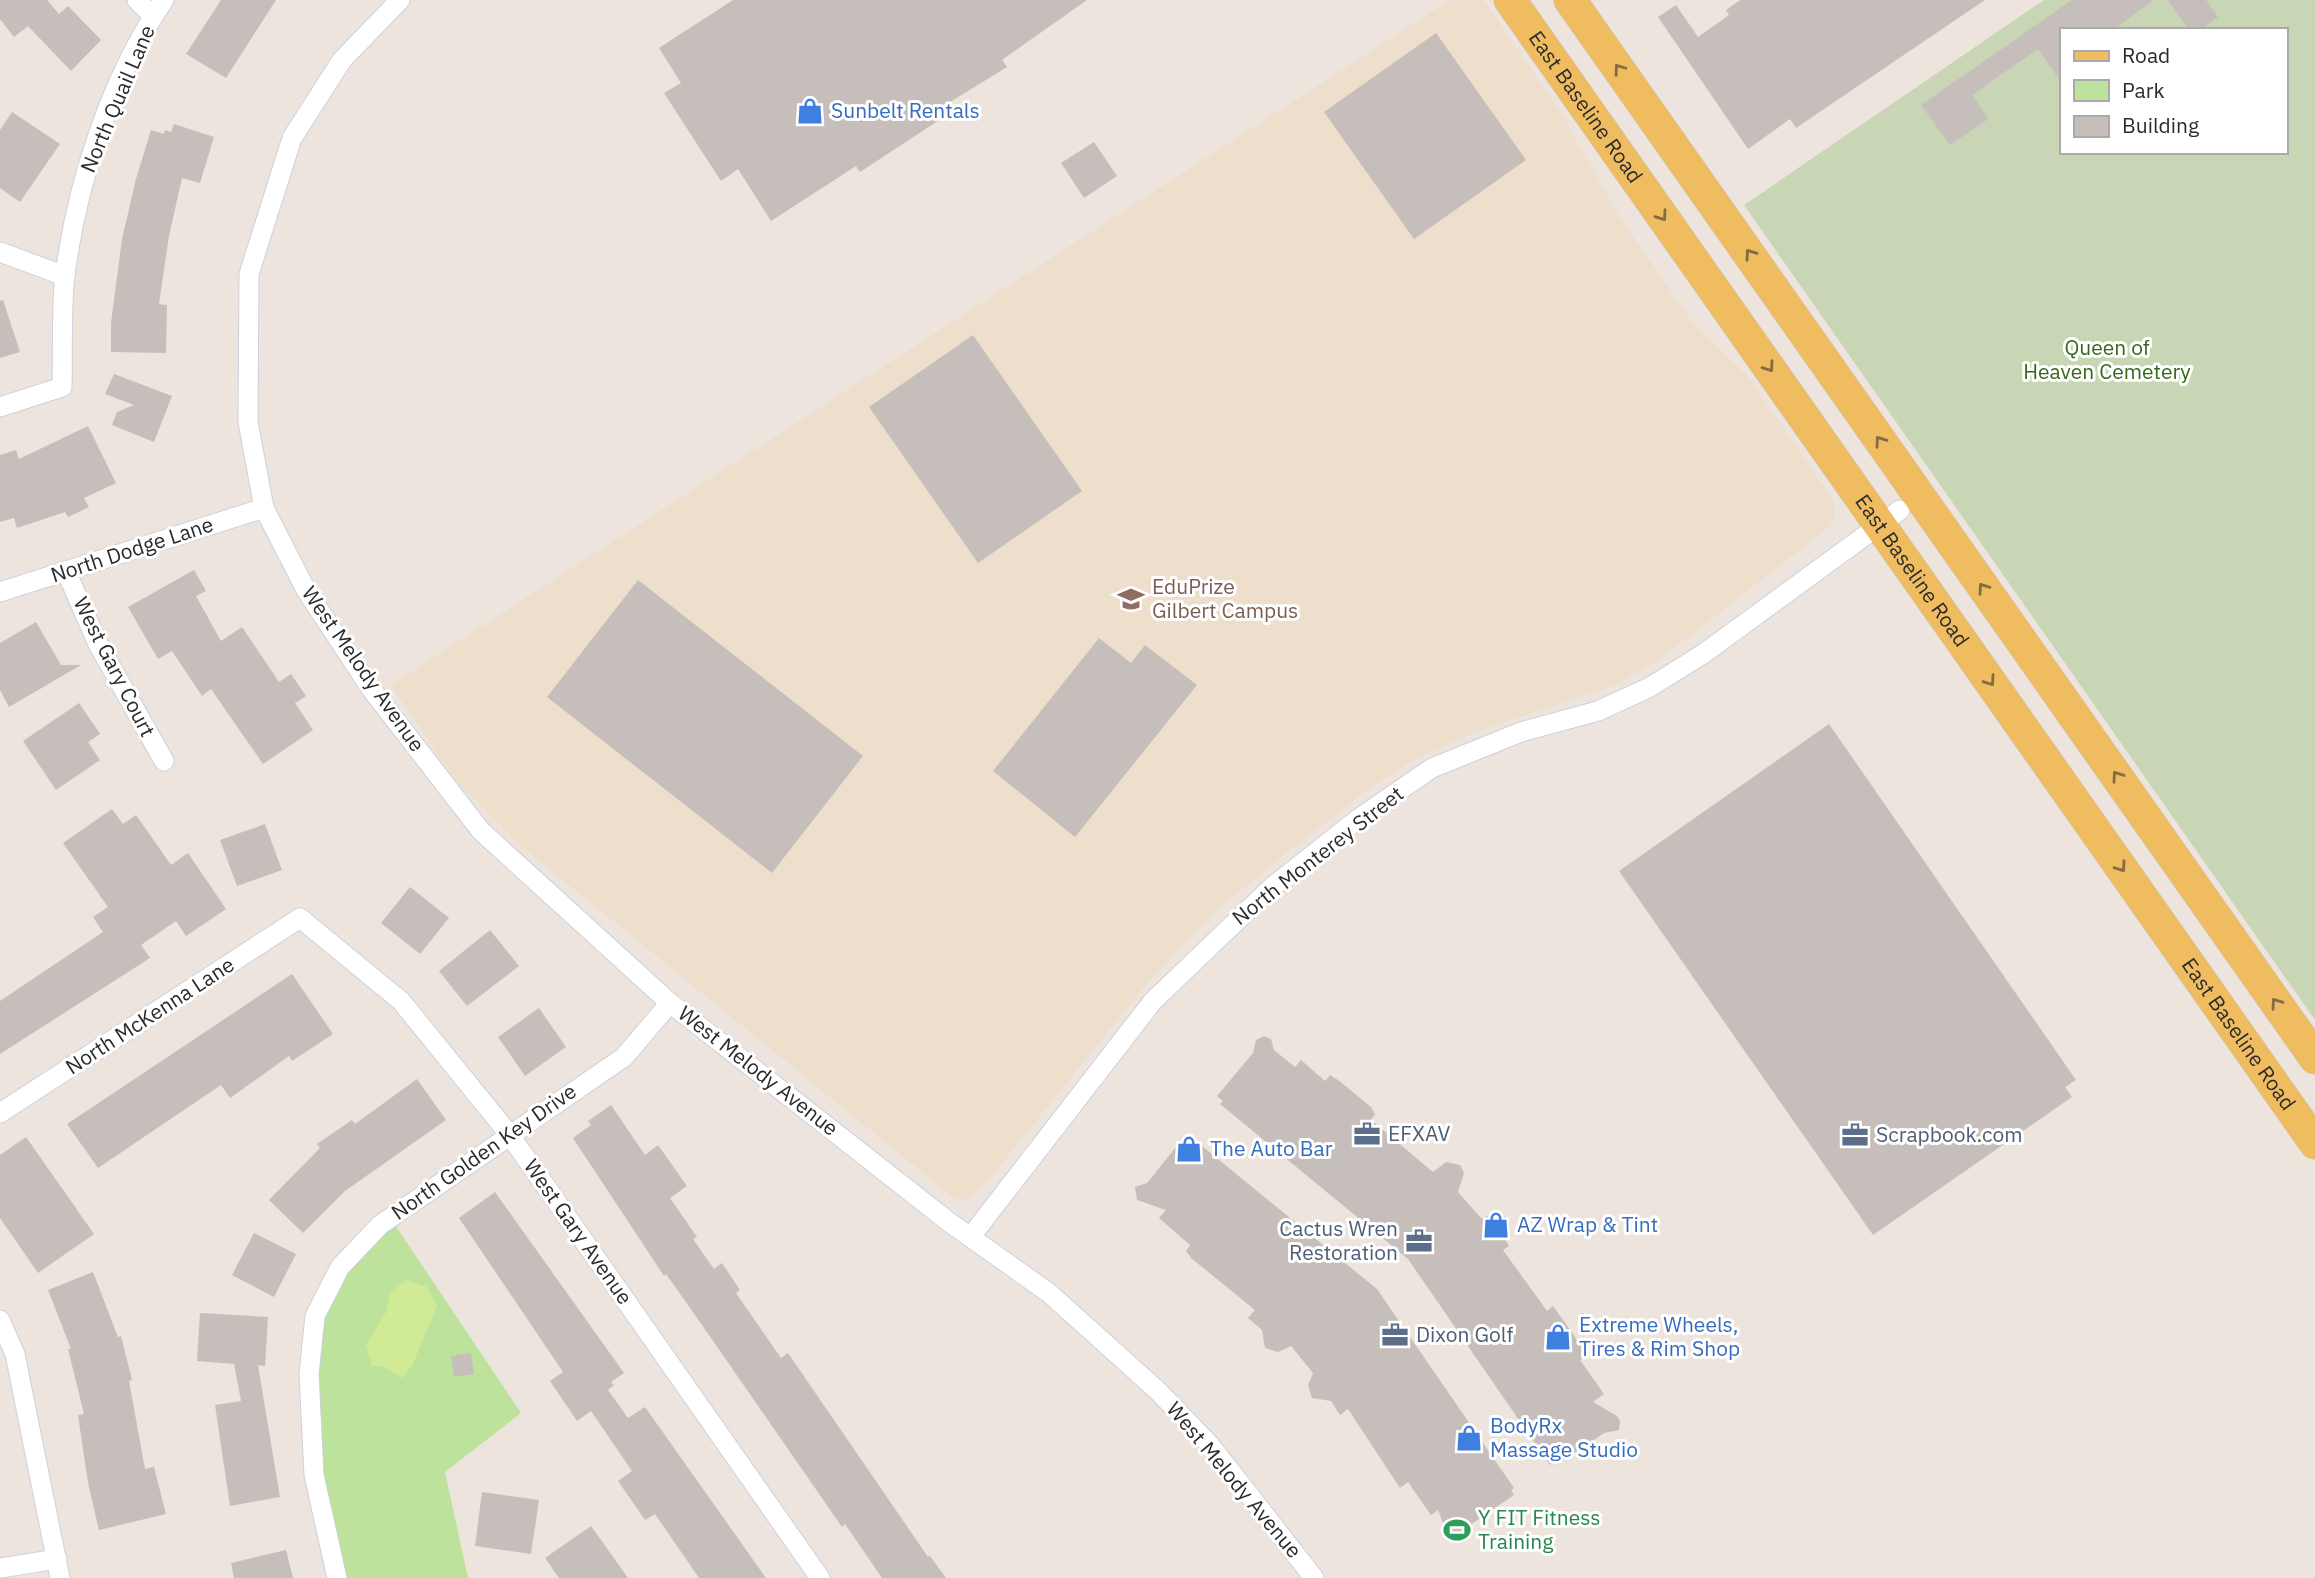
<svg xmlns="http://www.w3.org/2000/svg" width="2315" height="1578" font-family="'IBM Plex Sans',sans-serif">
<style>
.education{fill:#eedfcd}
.green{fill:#bce29b}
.cemetery{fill:#c9d6b5;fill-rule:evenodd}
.pitch{fill:#d1ea96}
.building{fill:#c5beba}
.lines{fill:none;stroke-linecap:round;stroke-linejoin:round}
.street-casing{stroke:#ccd1dc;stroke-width:21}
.primary-casing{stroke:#c4c4c4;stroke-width:33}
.street{stroke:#fff;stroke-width:19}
.primary{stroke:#efbc60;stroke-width:32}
.oneway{stroke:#836c43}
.labels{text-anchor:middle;stroke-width:6;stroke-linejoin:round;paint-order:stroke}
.street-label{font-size:21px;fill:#2b2b2b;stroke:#fff}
.shop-label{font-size:21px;fill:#366cbe;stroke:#fff;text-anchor:start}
.park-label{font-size:21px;fill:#35681b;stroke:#fff}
.education-label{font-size:21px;fill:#785e54;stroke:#fff;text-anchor:start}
.service-label{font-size:21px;fill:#4e5e75;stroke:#fff;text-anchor:start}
.leisure-label{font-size:21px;fill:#27864d;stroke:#fff;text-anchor:start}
</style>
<rect width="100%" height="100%" fill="#ede4dd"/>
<!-- education -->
<path class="education" d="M1450 0H1484L1562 114 1620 217 1694 325 1748 376 1833 500 1835 516 1828 528 1659 660 1611 687 1479 731 1420 757 1373 786 1290 850 1218 909 1149 981 987 1182 965 1200 955 1199 521 846 457 782 391 685Z"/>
<!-- green -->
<path class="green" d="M389 1216 521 1413 445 1472 468 1578H337L314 1475 315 1316Z"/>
<!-- cemetery -->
<path class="cemetery" d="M2044 0H2315V1020L1744 205ZM2061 30H2285V152H2061Z"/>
<!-- pitch -->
<path class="pitch" d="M406 1280 427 1287 437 1306 412 1366 402 1378 383 1366H372L366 1345 386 1312 391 1292Z"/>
<!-- building -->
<g class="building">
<path d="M0 0H47L59 14 68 6 101 40 71 71 28 26 14 37 0 19Z"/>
<path d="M221 0H276L226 78 186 54Z"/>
<path d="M733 0H1087L1002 60 1007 67 942 107 947 115 860 172 856 166 771 221 738 169 721 181 664 93 681 83 659 48Z"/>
<path d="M1740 0H1985L1796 128 1790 119 1748 149 1658 17 1676 5 1698 37 1729 15 1726 10Z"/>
<path d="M2072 0H2154L2113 30H2061V82L2038 49 1972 95 1988 119 1950 145 1921 105Z"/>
<path d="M2168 0H2206L2218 17 2200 30H2189Z"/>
<path d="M1436 33 1526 160 1414 239 1324 112Z"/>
<path d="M12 112 60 144 20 202 0 188V130Z"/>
<path d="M174 124 214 137 200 183 182 178 169 236 159 304 167 305 166 353 111 352V323L122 239 136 179 151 130 164 134 165 130 171 132Z"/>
<path d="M1094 142 1117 176 1084 198 1061 163Z"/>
<path d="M3 300 20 352 0 358V301Z"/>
<path d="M973 335 1082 491 978 563 869 407Z"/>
<path d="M114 374 172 396 154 442 112 425 117 412 134 405 105 394Z"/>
<path d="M88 426 116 483 84 498 89 507 68 517 65 512 17 528 14 518 0 522V455L16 450 19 459Z"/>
<path d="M194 570 206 591 196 596 221 641 242 627 279 682 291 674 306 696 295 703 313 730 263 764 211 689 202 696 172 651 158 659 128 607Z"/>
<path d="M638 580 863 756 772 873 547 697Z"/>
<path d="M36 622 61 665H81L9 707 0 690V643Z"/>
<path d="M1099 638 1131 663 1145 645 1197 685 1075 837 993 771Z"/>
<path d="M79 703 100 734 88 742 100 760 56 790 23 741Z"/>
<path d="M1829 724 2076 1080 2065 1087 2072 1097 1873 1235 1619 871Z"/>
<path d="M112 809 123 824 136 815 171 865 188 853 226 909 186 936 176 921 141 945 150 958 0 1054V1001L103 932 93 917 108 907 63 843Z"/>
<path d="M265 824 282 870 237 886 220 840Z"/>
<path d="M410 887 449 918 420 954 381 923Z"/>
<path d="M490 930 519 966 467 1006 439 971Z"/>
<path d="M292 974 333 1034 292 1061 289 1056 230 1098 221 1085 98 1168 67 1124Z"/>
<path d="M539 1008 566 1047 525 1076 498 1037Z"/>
<path d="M1264 1036 1271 1039 1274 1050 1295 1067 1301 1060 1325 1081 1330 1075 1338 1080 1371 1107 1375 1114 1371 1120 1433 1172 1446 1162 1460 1165 1464 1173 1458 1192 1481 1218 1498 1213 1506 1217 1510 1225 1506 1241 1509 1246 1503 1250 1547 1311 1553 1306 1588 1355 1580 1360 1604 1394 1593 1402 1617 1416 1620 1421 1619 1430 1604 1433 1557 1465 1555 1461 1550 1465 1408 1259 1220 1104 1223 1101 1217 1096 1253 1053 1256 1040Z"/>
<path d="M417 1079 446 1120 345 1191 303 1233 269 1200 320 1148 317 1144 352 1120 355 1124Z"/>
<path d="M611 1105 645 1155 658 1145 687 1186 670 1198 697 1237 693 1239 714 1269 722 1263 740 1290 736 1293 781 1358 788 1353 928 1557 930 1556 946 1578H882L845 1524 842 1527 702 1325 666 1274 664 1276 573 1138 591 1125 588 1121Z"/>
<path d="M1185 1136 1189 1139 1191 1137 1377 1289 1514 1488 1511 1490 1514 1495 1467 1527 1458 1541 1449 1539 1438 1510 1431 1515 1408 1482 1400 1488 1348 1409 1340 1415 1331 1401 1312 1398 1308 1385 1313 1373 1291 1346 1278 1352 1265 1348 1262 1330 1248 1318 1255 1310 1191 1258 1186 1251 1190 1245 1159 1218 1166 1210 1137 1200 1135 1187 1147 1183Z"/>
<path d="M26 1137 94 1234 38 1273 0 1218V1155Z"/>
<path d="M495 1192 624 1373 611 1382 614 1385 608 1390 628 1418 645 1407 766 1578H699L655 1514 645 1520 618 1481 632 1471 591 1411 577 1421 550 1381 563 1372 459 1218Z"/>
<path d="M254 1233 296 1254 274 1297 232 1275Z"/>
<path d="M93 1272 118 1337 121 1336 132 1380 129 1381 145 1469 154 1467 166 1514 99 1530 88 1483 78 1415 84 1414 68 1349H71L48 1290Z"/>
<path d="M200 1313 268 1317 265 1366 258 1365 280 1497 230 1506 215 1405 241 1401 234 1364 197 1361Z"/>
<path d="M471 1353 474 1374 454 1377 451 1356Z"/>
<path d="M482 1492 539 1500 531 1554 475 1546Z"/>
<path d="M591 1526 628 1578H559L545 1558Z"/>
<path d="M286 1550 293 1578H234L231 1563Z"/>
</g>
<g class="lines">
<!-- street casing -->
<g class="street-casing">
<g id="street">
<path d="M137 0 153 16"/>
<path d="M400 0 342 60 292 138 249 274 248 422 264 508 306 590 372 690 481 831 670 1003 949 1222 1049 1293 1158 1391 1210 1445 1314 1578"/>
<path d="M0 252 65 276"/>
<path d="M0 407 62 387C63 350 61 311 65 275 77 182 111 78 164 0"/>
<path d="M66 571 98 644 164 761"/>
<path d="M0 592 264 508"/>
<path d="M0 1113 300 918 401 1001 509 1134 820 1578"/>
<path d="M972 1235 1153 1001 1272 887 1358 819 1432 768 1521 732 1598 711 1650 687 1703 654 1900 510"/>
<path d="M0 1320 15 1354 60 1578"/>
<path d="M0 1568 57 1559"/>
<path d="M337 1578 314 1475 309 1374 315 1316 340 1267 380 1225 624 1057 670 1003"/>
</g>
</g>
<!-- primary casing -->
<g class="primary-casing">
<g id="primary">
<path id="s1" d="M1510 0 2315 1143"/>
<path d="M1570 0 2315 1058"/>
</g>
</g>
<!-- street -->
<use href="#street" class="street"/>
<!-- primary -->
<use href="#primary" class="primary"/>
</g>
<!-- one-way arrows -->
<defs><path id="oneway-chevron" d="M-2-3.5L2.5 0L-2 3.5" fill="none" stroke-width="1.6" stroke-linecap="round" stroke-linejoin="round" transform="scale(1.75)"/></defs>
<g class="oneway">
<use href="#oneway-chevron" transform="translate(1619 69) rotate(-126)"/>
<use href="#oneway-chevron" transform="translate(1662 216) rotate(55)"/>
<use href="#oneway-chevron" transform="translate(1750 254) rotate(-125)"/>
<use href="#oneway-chevron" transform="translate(1769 367) rotate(55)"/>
<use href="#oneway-chevron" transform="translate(1880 441) rotate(-125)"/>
<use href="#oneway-chevron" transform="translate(1983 588) rotate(-125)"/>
<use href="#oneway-chevron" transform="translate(1990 681) rotate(55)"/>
<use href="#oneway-chevron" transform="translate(2117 776) rotate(-125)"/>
<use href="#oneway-chevron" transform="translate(2121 867) rotate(55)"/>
<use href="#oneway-chevron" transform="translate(2276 1003) rotate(-125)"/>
</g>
<!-- icons -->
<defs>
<g id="shop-bare" transform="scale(2.1)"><path d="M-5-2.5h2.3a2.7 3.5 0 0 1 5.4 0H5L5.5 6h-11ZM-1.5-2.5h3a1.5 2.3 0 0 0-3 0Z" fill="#3f7fe0" stroke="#fff" stroke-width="2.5" paint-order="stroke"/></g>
<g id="school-bare" transform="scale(2.1)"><path d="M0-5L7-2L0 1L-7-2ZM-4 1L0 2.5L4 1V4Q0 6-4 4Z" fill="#8d6e63" stroke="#fff" stroke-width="2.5" paint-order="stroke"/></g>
<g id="office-bare" transform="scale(2.1)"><path d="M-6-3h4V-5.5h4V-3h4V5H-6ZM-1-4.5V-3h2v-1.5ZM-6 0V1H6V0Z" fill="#5c6f8a" stroke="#fff" stroke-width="2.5" paint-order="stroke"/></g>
<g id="stadium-bare" transform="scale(2.1)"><path d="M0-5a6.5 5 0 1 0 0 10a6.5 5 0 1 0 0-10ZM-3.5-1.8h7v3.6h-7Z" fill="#2e9e5b" stroke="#fff" stroke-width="2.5" paint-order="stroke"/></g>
</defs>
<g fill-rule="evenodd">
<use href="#shop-bare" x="810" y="111"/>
<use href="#school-bare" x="1131" y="599"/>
<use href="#office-bare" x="1367" y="1134"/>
<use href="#office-bare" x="1855" y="1135"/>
<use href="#shop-bare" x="1189" y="1149"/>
<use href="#shop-bare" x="1496" y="1225"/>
<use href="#office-bare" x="1419" y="1241"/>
<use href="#office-bare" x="1395" y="1335"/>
<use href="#shop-bare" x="1558" y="1337"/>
<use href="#shop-bare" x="1469" y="1438"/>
<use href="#stadium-bare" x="1457" y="1530"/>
</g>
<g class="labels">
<!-- street labels -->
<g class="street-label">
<text transform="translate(118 99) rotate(-67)" y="7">North Quail Lane</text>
<text dy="7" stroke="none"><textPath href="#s1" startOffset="131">East Baseline Road</textPath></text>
<text transform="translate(132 550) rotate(-18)" y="7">North Dodge Lane</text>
<text dy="7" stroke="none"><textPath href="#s1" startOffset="698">East Baseline Road</textPath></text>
<text transform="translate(114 667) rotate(63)" y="7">West Gary Court</text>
<text transform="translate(363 669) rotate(55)" y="7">West Melody Avenue</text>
<text transform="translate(1318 856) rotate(-38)" y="7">North Monterey Street</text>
<text transform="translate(150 1016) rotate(-33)" y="7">North McKenna Lane</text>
<text dy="7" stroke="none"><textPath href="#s1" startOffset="1265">East Baseline Road</textPath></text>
<text transform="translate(758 1071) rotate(38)" y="7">West Melody Avenue</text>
<text transform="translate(484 1152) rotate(-35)" y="7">North Golden Key Drive</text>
<text transform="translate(578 1232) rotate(55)" y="7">West Gary Avenue</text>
<text transform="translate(1234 1480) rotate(50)" y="7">West Melody Avenue</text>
</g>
<!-- shop labels -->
<g class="shop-label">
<text x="831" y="118">Sunbelt Rentals</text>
<text x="1210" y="1156">The Auto Bar</text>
<text x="1517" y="1232">AZ Wrap &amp; Tint</text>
<text x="1579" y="1332">Extreme Wheels,<tspan x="1579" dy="24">Tires &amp; Rim Shop</tspan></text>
<text x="1490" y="1433">BodyRx<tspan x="1490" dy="24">Massage Studio</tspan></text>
</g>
<!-- park labels -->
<g class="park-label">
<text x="2107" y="355">Queen of<tspan x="2107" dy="24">Heaven Cemetery</tspan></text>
</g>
<!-- education labels -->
<g class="education-label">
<text x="1152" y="594">EduPrize<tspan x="1152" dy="24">Gilbert Campus</tspan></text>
</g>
<!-- service labels -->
<g class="service-label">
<text x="1388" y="1141">EFXAV</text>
<text x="1876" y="1142">Scrapbook.com</text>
<text x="1398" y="1236" text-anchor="end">Cactus Wren<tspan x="1398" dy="24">Restoration</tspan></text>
<text x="1416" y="1342">Dixon Golf</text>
</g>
<!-- leisure labels -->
<g class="leisure-label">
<text x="1478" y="1525">Y FIT Fitness<tspan x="1478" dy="24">Training</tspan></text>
</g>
</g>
<!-- legend -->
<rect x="2060" y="28" width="228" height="126" fill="#ffffff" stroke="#aaaaaa" stroke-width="2"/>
<rect x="2074" y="51" width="35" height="10" fill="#efbc60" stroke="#aaaaaa" stroke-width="2"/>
<text x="2122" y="63" font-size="21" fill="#2b2b2b">Road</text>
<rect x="2074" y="80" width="35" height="21" fill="#bce29b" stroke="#aaaaaa" stroke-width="2"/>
<text x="2122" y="98" font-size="21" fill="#2b2b2b">Park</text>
<rect x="2074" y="116" width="35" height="21" fill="#c5beba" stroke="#aaaaaa" stroke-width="2"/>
<text x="2122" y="133" font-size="21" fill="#2b2b2b">Building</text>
</svg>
